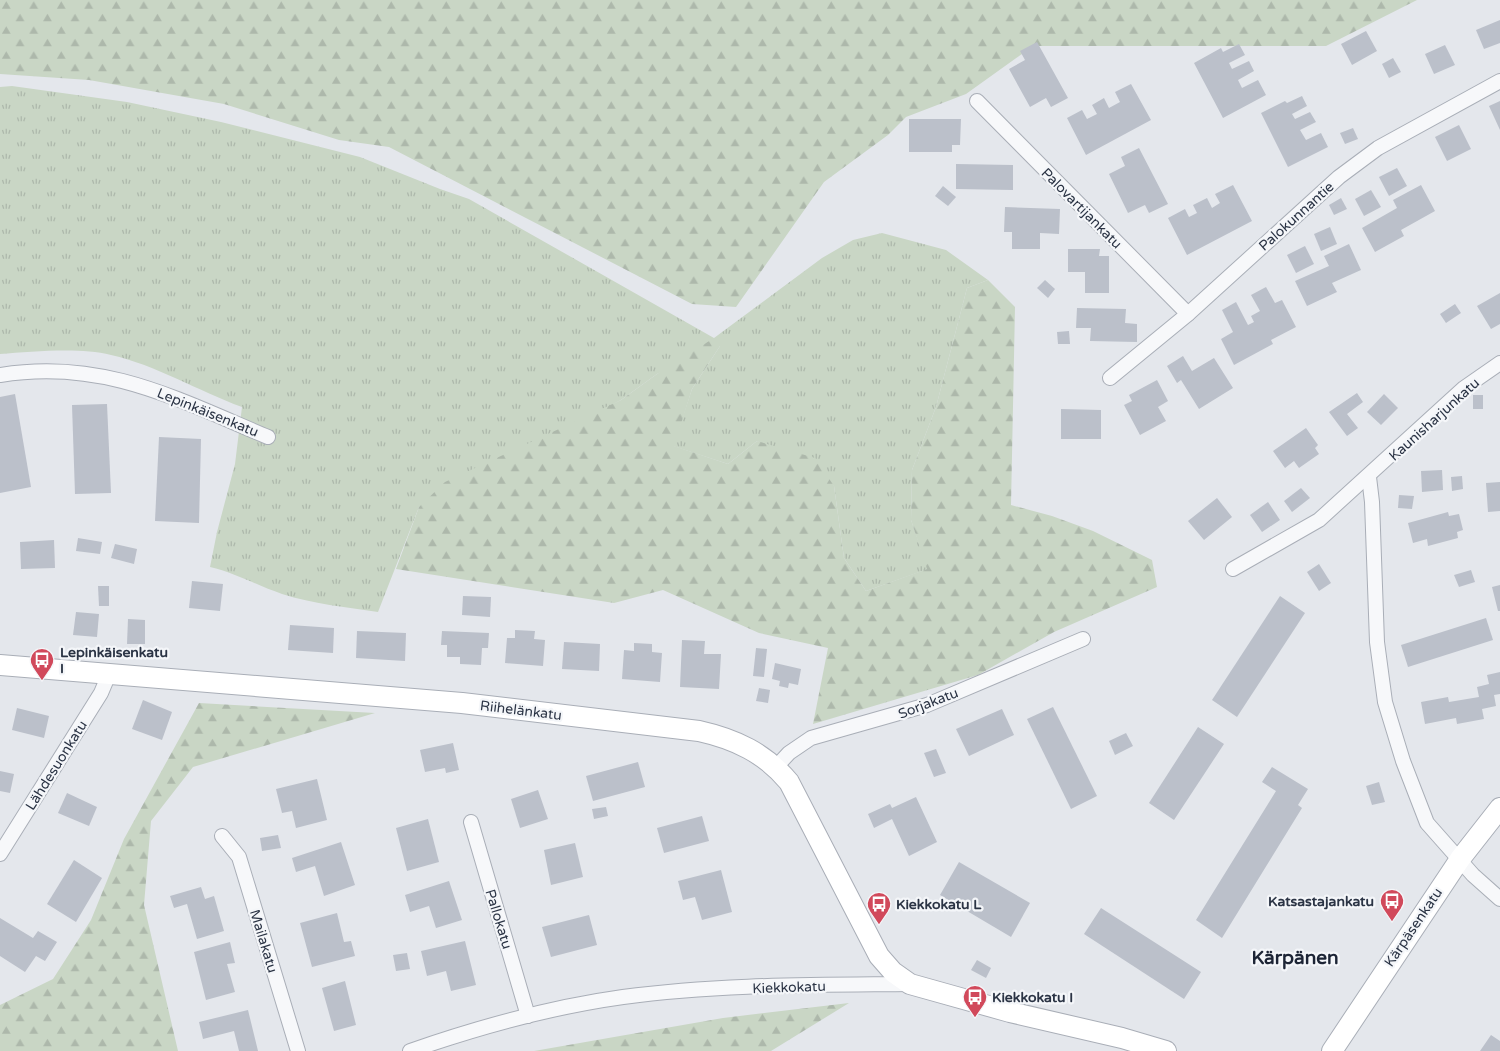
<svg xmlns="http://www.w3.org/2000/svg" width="1500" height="1051" font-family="'Varela Round',sans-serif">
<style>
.grass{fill:url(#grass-tufts)}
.forest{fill:url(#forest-firs)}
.building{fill:#bbc0ca}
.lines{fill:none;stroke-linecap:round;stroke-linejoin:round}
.street-casing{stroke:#a9aeb7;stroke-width:16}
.secondary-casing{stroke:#a9aeb7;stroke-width:22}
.street{stroke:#f7f8fa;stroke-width:14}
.secondary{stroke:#fff;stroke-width:20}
.labels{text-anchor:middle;stroke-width:4.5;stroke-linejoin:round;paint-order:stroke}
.street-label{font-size:14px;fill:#2b3445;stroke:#f4f6f9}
.poi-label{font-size:14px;font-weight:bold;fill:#2b3445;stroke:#f4f6f9;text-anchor:start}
.district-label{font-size:19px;font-weight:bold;fill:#1d2536;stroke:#f4f6f9}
</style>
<defs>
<pattern id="grass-tufts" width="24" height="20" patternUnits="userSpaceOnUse" patternTransform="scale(1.25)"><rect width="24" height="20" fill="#c9d6c5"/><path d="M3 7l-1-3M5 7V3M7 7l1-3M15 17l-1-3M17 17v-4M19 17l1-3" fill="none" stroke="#adb8ab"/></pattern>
<pattern id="forest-firs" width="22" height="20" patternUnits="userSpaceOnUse" patternTransform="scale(1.25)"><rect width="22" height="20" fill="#c9d6c5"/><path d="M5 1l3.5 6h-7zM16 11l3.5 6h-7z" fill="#adb8ab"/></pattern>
</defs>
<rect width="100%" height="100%" fill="#e4e7ec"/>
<!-- grass -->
<path class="grass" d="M12 86 127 102 221 122 360 157 440 189 469 199 714 338 822 258 853 240 882 233 946 250 988 280 967 288 936 407 912 470 911 520 928 569 866 591 844 558 834 486 757 441 728 464 673 446 692 389 720 346 657 374 621 400 419 507 378 612C346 607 313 604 282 594 258 586 236 573 210 567L217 532 235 464 242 407C198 391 156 365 111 355 78 347 33 352 0 354V87Z"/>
<!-- forest -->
<g class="forest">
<path d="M0 0H1417L1326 46H1033L966 94 906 117 888 135 824 182 736 307 692 304 389 147 339 140 224 104 89 80 0 74Z"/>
<path d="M988 280 1015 307 1011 505 1052 516 1093 531 1152 560 1157 587 1054 632 978 675 813 724 828 648 759 633 663 590 614 603 396 569 419 507 445 482 621 400 657 374 714 338 720 346 692 389 674 446 728 464 757 441 815 458 834 486 844 558 866 591 927 569 911 520 912 470 936 407 967 288Z"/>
<path d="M199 703 375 713 193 767 151 821 144 905 178 1051H0V1005L53 979 91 920 124 839Z"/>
<path d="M849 1003 771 1051H534L723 1018Z"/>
</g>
<!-- building -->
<g class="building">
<path d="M1500 20V43L1484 49 1476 30Z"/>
<path d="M1366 31 1377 51 1352 65 1341 44Z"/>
<path d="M1037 42 1068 98 1051 107 1046 98 1030 107 1009 69 1025 60 1020 51Z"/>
<path d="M1239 44 1245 55 1229 63 1232 69 1249 61 1254 71 1238 80 1242 88 1258 80 1266 95 1223 118 1194 63 1221 48 1223 52Z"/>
<path d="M1445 45 1455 65 1434 74 1425 54Z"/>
<path d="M1393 58 1401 72 1389 78 1382 64Z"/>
<path d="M1131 84 1151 120 1086 155 1067 118 1082 110 1087 119 1097 114 1092 105 1104 98 1109 108 1120 102 1115 92Z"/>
<path d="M1302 96 1307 106 1292 114 1295 119 1310 112 1316 122 1300 130 1306 140 1321 133 1328 147 1288 167 1261 113 1285 101 1287 103Z"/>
<path d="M1500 101V130L1489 106Z"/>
<path d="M909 119H961L960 145H952V152H909Z"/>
<path d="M1459 125 1471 149 1447 161 1435 137Z"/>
<path d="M1353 128 1358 139 1345 144 1340 133Z"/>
<path d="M1139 148 1168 204 1149 213 1145 205 1128 213 1109 174 1125 166 1121 157Z"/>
<path d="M956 164 1013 165V190L956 189Z"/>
<path d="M1397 168 1407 186 1389 196 1379 177Z"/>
<path d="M1233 185 1252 221 1187 255 1168 218 1185 209 1189 217 1197 213 1193 205 1207 198 1212 208 1220 203 1215 194Z"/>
<path d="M1421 185 1435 211 1401 230 1404 236 1375 252 1362 228 1397 208 1393 200Z"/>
<path d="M943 186 956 197 948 206 935 196Z"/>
<path d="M1371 190 1381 207 1364 216 1355 199Z"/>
<path d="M1341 198 1347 209 1334 215 1329 205Z"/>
<path d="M1005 207 1060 209 1059 234 1040 233V249H1012V232H1004Z"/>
<path d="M1330 227 1337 244 1321 251 1314 234Z"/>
<path d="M1349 244 1361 270 1332 283 1337 292 1307 306 1295 281 1329 266 1324 256Z"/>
<path d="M1305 246 1314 264 1296 273 1287 255Z"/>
<path d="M1068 249H1100L1099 256H1109V293H1085V272H1068Z"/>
<path d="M1045 280 1055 289 1048 298 1037 288Z"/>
<path d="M1266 287 1275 303 1282 300 1296 327 1271 340 1273 344 1234 365 1221 339 1233 332 1222 310 1236 302 1248 325 1254 322 1251 316 1260 311 1251 295Z"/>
<path d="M1500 293V324L1491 329 1477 306Z"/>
<path d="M1455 304 1461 313 1446 323 1440 314Z"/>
<path d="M1077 308 1126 309 1125 323 1137 324V342L1090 341 1091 328H1076Z"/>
<path d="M1069 331 1070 344H1058L1057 332Z"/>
<path d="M1183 356 1192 371 1214 358 1233 388 1199 409 1181 380 1177 383 1167 366Z"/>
<path d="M1157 380 1168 401 1158 407 1166 421 1140 435 1124 405 1132 401 1129 395Z"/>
<path d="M1357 393 1363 402 1347 414 1358 428 1347 436 1329 412Z"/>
<path d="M15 394 31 487 0 493V397Z"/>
<path d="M1384 394 1398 408 1381 425 1367 412Z"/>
<rect x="1473" y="395" width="10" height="14"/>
<path d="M107 404 111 493 75 494 72 405Z"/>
<path d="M1061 409 1101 410V439H1061Z"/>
<path d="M1306 428 1318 445 1315 448 1319 454 1299 468 1294 461 1285 468 1273 451Z"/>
<path d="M159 437 201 439 199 523 155 521Z"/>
<path d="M1442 470 1443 490 1422 492 1421 471Z"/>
<path d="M1462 476 1463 489 1452 491 1451 477Z"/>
<path d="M1500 482V511L1488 512 1486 483Z"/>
<path d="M1301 488 1310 498 1292 512 1284 501Z"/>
<path d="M1399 495 1414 496 1412 509 1398 508Z"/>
<path d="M1217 498 1232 517 1204 540 1188 521Z"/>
<path d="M1268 502 1280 520 1262 532 1250 515Z"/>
<path d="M1448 512 1449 516 1459 514 1463 530 1457 532 1458 538 1428 546 1427 539 1413 543 1408 523Z"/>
<path d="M78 538 102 542 100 554 76 551Z"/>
<path d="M54 540 55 568 21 569 20 542Z"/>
<path d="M115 544 137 549 134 564 111 558Z"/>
<path d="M1319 564 1331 583 1319 591 1307 572Z"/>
<path d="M1471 570 1475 582 1459 587 1454 575Z"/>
<path d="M192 581 223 584 220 611 189 608Z"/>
<path d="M1500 585V611H1498L1492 587Z"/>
<path d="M98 586H109V606H99Z"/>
<path d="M463 596 491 597 490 617 462 615Z"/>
<path d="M1280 596 1305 613 1237 717 1212 700Z"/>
<path d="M76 612 99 614 97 637 73 635Z"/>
<path d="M1486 618 1493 640 1408 667 1401 645Z"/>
<path d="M128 619 145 620V644H127Z"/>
<path d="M290 625 334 628 333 653 288 650Z"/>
<path d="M515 630 535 631 534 639 545 640 543 666 505 663 507 638H515Z"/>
<path d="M357 631 406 633 405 661 356 658Z"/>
<path d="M442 631 489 633 488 648H482L481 665 460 664V657H447V645H441Z"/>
<path d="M682 640 705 641 704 654H721L719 689 680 687Z"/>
<path d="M564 642 600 644 599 671 562 669Z"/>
<path d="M634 643 652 644V652L662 653 660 682 622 679 624 650 634 651Z"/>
<path d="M756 648 767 649 764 677 753 676Z"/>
<path d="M775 663 801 669 798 685 789 683 788 688 779 686 780 681 772 679Z"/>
<path d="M1500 672V694L1494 695 1496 706 1482 709 1484 719 1457 724 1456 718 1425 724 1421 702 1448 697 1449 702 1479 697 1477 687 1489 684 1487 675Z"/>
<path d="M759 688 770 690 768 703 756 701Z"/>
<path d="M143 700 172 712 162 740 132 729Z"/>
<path d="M1053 707 1097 796 1071 809 1027 719Z"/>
<path d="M17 708 49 716 44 738 12 730Z"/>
<path d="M1002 709 1014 735 969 756 956 729Z"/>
<path d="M1198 727 1224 744 1174 820 1149 803Z"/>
<path d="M1126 733 1133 746 1115 755 1109 741Z"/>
<path d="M453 743 459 770 446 773 445 768 425 772 420 750Z"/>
<path d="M936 749 946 773 934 777 924 753Z"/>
<path d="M638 762 645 787 593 801 586 776Z"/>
<path d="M1272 767 1308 789 1298 805 1302 808 1222 938 1196 920 1276 791 1262 782Z"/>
<path d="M0 771 14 774 10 793 0 791Z"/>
<path d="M317 779 327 820 296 828 292 811 282 813 276 789Z"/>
<path d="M1379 782 1385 802 1372 805 1366 786Z"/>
<path d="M538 790 548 819 520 828 511 799Z"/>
<path d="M67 793 97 807 89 826 58 813Z"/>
<path d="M916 797 937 842 909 856 892 819 874 828 868 814 890 804 892 808Z"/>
<path d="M606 807 608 816 594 819 592 809Z"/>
<path d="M702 816 709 841 664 853 657 828Z"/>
<path d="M428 819 439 862 407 871 396 828Z"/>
<path d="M278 835 281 848 262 851 260 838Z"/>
<path d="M341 842 355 885 324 896 315 866 296 872 292 858Z"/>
<path d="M575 843 583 877 551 885 544 850Z"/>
<path d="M74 860 102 878 76 922 47 904Z"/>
<path d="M959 862 1030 903 1011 937 940 895Z"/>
<path d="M721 870 732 912 702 920 695 897 683 900 678 881Z"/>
<path d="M449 881 462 920 436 928 429 906 410 912 405 895Z"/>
<path d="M201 887 205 899 214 896 224 931 197 939 187 904 174 908 170 896Z"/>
<path d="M1101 908 1201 972 1184 999 1084 934Z"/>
<path d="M337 913 344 942 351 941 355 956 312 967 300 923Z"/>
<path d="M589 915 597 945 551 957 542 927Z"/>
<path d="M0 918 33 938 38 931 57 942 45 961 36 956 25 972 0 956Z"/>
<path d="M465 941 476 985 451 991 446 971 427 976 421 951Z"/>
<path d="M230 942 235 963 227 964 235 992 206 1000 194 952Z"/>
<path d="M407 953 410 969 396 971 393 955Z"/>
<path d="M977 960 991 968 986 978 971 970Z"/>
<path d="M345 981 356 1025 334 1031 322 988Z"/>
<path d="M248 1010 258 1051H239L234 1031 203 1039 199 1022Z"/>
<path d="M1491 1035 1500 1041V1051H1480Z"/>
</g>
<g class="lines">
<!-- street casing -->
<g class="street-casing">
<g id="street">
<path d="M977 101 1188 314"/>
<path d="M0 375C102 358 177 399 268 437"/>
<path d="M1110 378 1188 314 1339 177 1378 148 1500 81"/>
<path d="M1369 477 1372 502 1377 642 1385 702 1403 761 1427 823 1473 875 1500 899"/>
<path d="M1233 569 1319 520 1464 388 1500 363"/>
<path d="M776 767 789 753 811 738 927 705 1083 639"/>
<path d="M471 822 528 1016"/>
<path d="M222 836 239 857 298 1051"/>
<path d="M0 854 101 693 109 674"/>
<path d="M410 1051C479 1027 551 1007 623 997 717 984 815 985 910 984"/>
</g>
</g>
<!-- secondary casing -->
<g class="secondary-casing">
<g id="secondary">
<path d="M0 665 462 703 699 731C735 739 765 753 789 782L879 956 893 972 910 984 1010 1012 1122 1038 1166 1051"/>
<path d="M1332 1051 1460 859 1500 808"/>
</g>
</g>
<!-- street -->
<use href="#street" class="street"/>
<!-- secondary -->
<use href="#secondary" class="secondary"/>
</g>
<!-- icons -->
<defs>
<g id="bus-pin" transform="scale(1.25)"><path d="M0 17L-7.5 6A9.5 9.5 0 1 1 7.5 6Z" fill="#d1495b" stroke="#f4f6f9"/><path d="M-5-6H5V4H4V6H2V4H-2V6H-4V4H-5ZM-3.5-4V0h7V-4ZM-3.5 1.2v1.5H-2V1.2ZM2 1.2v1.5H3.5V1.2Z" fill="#fff"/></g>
</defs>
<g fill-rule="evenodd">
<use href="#bus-pin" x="42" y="660"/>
<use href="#bus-pin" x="1392" y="901"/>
<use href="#bus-pin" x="879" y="904"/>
<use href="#bus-pin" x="975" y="997"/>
</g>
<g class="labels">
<!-- street labels -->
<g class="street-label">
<text transform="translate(1082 208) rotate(45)" y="5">Palovartijankatu</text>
<text transform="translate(1296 216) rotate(-42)" y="5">Palokunnantie</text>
<text transform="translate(208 412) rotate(22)" y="5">Lepinkäisenkatu</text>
<text transform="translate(1434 419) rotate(-42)" y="5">Kaunisharjunkatu</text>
<text transform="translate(928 703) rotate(-21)" y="5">Sorjakatu</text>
<text transform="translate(521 710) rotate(7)" y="5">Riihelänkatu</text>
<text transform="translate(56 765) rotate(-58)" y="5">Lähdesuonkatu</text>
<text transform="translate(499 919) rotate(73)" y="5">Pallokatu</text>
<text transform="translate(1413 927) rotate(-56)" y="5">Kärpäsenkatu</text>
<text transform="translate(264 941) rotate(73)" y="5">Mailakatu</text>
<text transform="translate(789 987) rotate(-2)" y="5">Kiekkokatu</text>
</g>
<!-- poi labels -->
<g class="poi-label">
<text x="60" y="657">Lepinkäisenkatu<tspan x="60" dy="16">I</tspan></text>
<text x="1374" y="906" text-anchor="end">Katsastajankatu</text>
<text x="896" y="909">Kiekkokatu L</text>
<text x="992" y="1002">Kiekkokatu I</text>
</g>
<!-- district labels -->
<g class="district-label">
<text x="1295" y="964">Kärpänen</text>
</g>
</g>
</svg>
